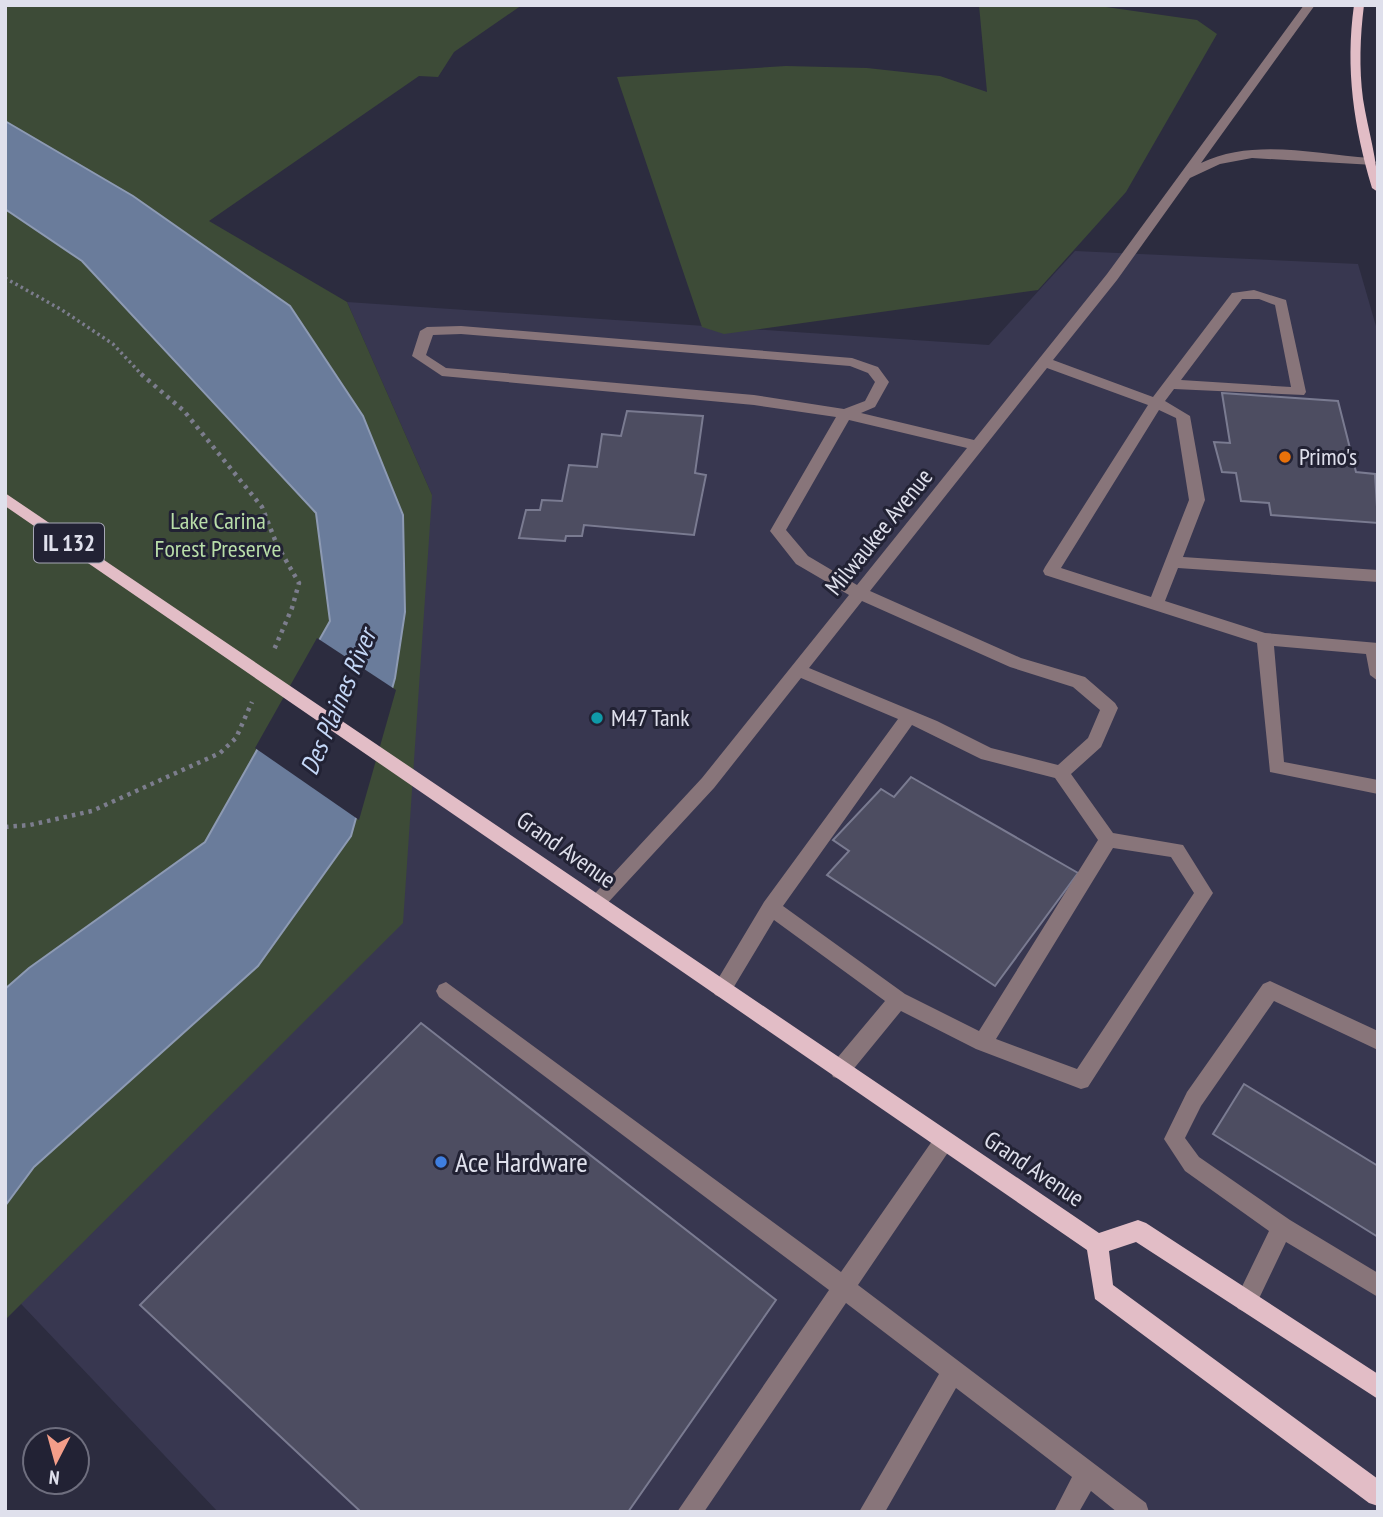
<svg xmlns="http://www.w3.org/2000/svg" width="1383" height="1517" font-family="'PT Sans Narrow',sans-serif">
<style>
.built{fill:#383750}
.green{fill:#3d4b37}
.water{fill:#6a7c9b;stroke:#8d9ab3;stroke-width:2}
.pier{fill:#2c2c3f}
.building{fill:#4d4d61;stroke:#7a7b91;stroke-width:2}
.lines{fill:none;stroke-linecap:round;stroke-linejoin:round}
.path-far1{stroke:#7c7d8d;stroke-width:3.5;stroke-dasharray:2.5 3.5;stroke-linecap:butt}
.path{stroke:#7c7d8d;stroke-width:4.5;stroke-dasharray:3.5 5;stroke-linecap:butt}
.minor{fill:#88757a;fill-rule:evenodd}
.major{fill:#e2bdc6;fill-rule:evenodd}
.food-dot{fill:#e8710a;stroke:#222234;stroke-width:2.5}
.culture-dot{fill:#0f9aa8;stroke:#222234;stroke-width:2.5}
.shop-dot{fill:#3f7fe0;stroke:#222234;stroke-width:2.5}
.labels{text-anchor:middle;stroke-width:6;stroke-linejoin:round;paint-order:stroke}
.shield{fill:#222234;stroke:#a6a7b5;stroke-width:2}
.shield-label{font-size:23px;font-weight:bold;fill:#dfe0ec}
.poi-label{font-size:24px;fill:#dfe0ec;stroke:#222234;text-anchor:start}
.park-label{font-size:24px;fill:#b9dea9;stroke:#222234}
.street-label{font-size:24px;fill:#dfe0ec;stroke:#222234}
.water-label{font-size:26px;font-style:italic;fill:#c4d7f7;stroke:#222234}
.near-poi-label{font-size:28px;fill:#dfe0ec;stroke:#222234;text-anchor:start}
</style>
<rect width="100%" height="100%" fill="#2c2c3f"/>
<!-- built -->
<path class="built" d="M1075 251 1358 264 1378 333V1512H218L6 1288 432 495 347 302 989 345Z"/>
<!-- green -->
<g class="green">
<path d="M5 5H522L454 52 438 77 419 76 209 221 347 302 432 495 403 923 5 1320Z"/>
<path d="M979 5H1092L1197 20 1217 34 1126 192 1038 290 724 334 702 327 617 77 786 66 867 68 940 76 987 92Z"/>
</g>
<!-- water -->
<path class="water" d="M5 121 133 196 290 306 363 416 403 515 405 612 395 678 351 836 258 966 34 1167 5 1206V989L29 968 205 842 330 621 316 513 82 261 5 209Z"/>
<!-- pier -->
<path class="pier" d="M317 638 396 690 359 820 255 748Z"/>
<!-- building -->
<g class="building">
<path d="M1222 393 1338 401 1356 472 1375 474 1378 523 1271 515 1269 503 1241 501 1236 473 1222 472 1214 442 1230 443Z"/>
<path d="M627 411 703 416 695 473 706 475 694 535 584 525 582 536H566L565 541 519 538 526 510H540L542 500 562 501 569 465 597 467 602 434 621 436Z"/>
<path d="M911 777 1078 873 995 986 827 875 849 851 833 840 881 789 894 797Z"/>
<path d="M421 1023 776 1300 628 1512H361L140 1305Z"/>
<path d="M1244 1084 1378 1166V1237L1213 1134Z"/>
</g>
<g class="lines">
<!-- path-far1 -->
<path class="path-far1" d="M5 278 62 310 113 344 143 376"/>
<!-- path -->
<g class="path">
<path d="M141 374 184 411 262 507 277 545 299 583 292 608 273 652"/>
<path d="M5 827 30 825 92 811 220 753 236 738 252 702"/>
</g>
<!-- minor -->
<g class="minor">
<path d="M1304 5H1315L1201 163C1253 138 1315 154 1370 158L1376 162 1374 165 1252 158 1220 164 1190 178 1117 280 1053 360 1153 397 1232 293 1254 290 1286 300 1306 392 1304 395 1174 389 1165 401 1190 416 1205 500 1183 557 1378 570V582L1178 568 1165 601 1265 633 1378 643V681L1370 675 1366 654 1274 646 1284 762 1378 780V794L1270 772 1257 643 1045 575 1043 571 1045 567 1148 405 1047 368 870 591 1021 658 1085 677 1115 703 1118 708 1101 747 1071 774 1113 833 1183 845 1213 893 1088 1087 1081 1089 976 1049 901 1011 847 1077 840 1079 833 1077 830 1070 833 1063 885 1001 774 920 729 995 722 998 715 995 712 989 764 902 898 719 801 678 714 788 603 908 596 910 589 908 587 902 702 778 849 595 796 564 770 531 836 417 754 405 442 376 412 356 420 331 427 327 461 326 852 358 878 367 889 382 875 407 861 413 974 440 1107 274ZM1242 299H1259L1275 305 1291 387 1181 380ZM461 334 850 366 868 373 875 382 865 401 844 409 754 395 446 368 426 355 433 335ZM1159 410 1176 418 1189 500 1151 597 1061 568ZM849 420 967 448 857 585 808 556 786 530ZM862 601 1010 667 1073 687 1100 710 1088 738 1058 765 991 748 937 721 809 668ZM912 725 981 759 1055 778 1098 840 979 1031 905 994 783 906ZM1113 848 1171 857 1194 893 1077 1069 996 1039Z"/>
<path d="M1270 981 1378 1031V1050L1274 1001 1201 1106 1185 1138 1199 1157 1290 1220 1378 1273V1297L1286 1242 1254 1309 1246 1312 1238 1309 1235 1301 1269 1231 1185 1171 1164 1139 1187 1092 1263 984Z"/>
<path d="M446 982 841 1272 937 1134 944 1131 951 1134 954 1141 951 1148 858 1285 1146 1503 1149 1512H1117L1091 1491 1079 1512H1054L1072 1477 956 1388 885 1512H859L939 1374 846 1303 704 1512H677L829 1290 439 997 436 991 439 985Z"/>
</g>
<!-- major -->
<g class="major">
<path d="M1354 5H1364C1360 37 1359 68 1363 99 1368 131 1378 160 1378 192L1372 188C1354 127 1345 69 1354 5Z"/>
<path d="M5 493 1099 1233 1138 1220 1146 1223 1378 1374V1399L1136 1242 1109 1251 1113 1285 1378 1479V1506L1369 1503 1095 1299 1087 1250 5 506Z"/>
</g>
</g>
<!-- markers -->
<circle class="food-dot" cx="1285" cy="457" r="7"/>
<circle class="culture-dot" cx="597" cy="718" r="7"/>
<circle class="shop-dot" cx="441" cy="1162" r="7"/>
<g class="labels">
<!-- shield labels -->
<rect class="shield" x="34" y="523.5" width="70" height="39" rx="5"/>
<g class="shield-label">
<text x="69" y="551">IL 132</text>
</g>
<!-- poi labels -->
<g class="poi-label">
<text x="1299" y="465">Primo's</text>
<text x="611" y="726">M47 Tank</text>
</g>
<!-- park labels -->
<g class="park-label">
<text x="218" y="529">Lake Carina<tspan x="218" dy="28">Forest Preserve</tspan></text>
</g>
<!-- street labels -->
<g class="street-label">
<text transform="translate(879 532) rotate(-51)" y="8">Milwaukee Avenue</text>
<text transform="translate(566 850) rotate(35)" y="8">Grand Avenue</text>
<text transform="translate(1034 1169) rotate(34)" y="8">Grand Avenue</text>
</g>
<!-- water labels -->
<g class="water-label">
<text transform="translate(338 702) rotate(-67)" y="9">Des Plaines River</text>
</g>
<!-- near-poi labels -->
<g class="near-poi-label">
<text x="455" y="1172">Ace Hardware</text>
</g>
</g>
<!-- border -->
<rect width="1383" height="1517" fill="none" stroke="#dfe0ec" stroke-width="14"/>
<!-- north arrow -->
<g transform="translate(56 1461) rotate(186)"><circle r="33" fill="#222234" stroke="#6e6e7e" stroke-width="2"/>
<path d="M0-5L12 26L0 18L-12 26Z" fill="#f49e89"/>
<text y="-10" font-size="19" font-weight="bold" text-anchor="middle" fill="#dfe0ec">N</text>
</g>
</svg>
